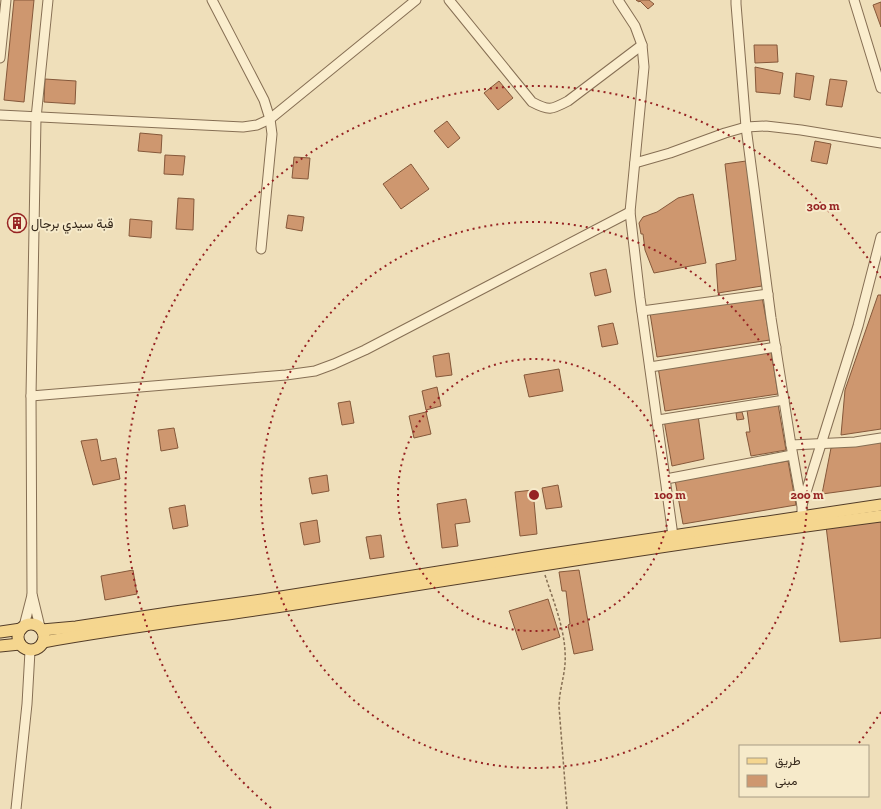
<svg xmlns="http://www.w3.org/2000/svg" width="881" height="809" font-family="'Zilla Slab',Vazirmatn,serif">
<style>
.building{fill:#ce976f;stroke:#85583a}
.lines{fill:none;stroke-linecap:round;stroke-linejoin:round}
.minor-casing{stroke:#866f54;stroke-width:11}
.major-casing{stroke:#533d29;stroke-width:13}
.path{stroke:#866f54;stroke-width:1.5;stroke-dasharray:3 2;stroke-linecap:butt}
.minor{stroke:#faedcd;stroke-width:9}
.major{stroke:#f5d68f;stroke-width:11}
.ring{fill:none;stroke:#962323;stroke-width:2;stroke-dasharray:2 4}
.labels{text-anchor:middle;stroke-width:4;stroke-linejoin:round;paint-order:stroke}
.poi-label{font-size:13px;fill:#34271a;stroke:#f6eaca;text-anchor:start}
.centre{fill:#962323;stroke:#f6eaca;stroke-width:2}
.ring-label{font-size:12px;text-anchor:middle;font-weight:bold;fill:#962323;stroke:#f6eaca;stroke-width:4;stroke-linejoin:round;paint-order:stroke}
</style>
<rect width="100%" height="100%" fill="#efdfba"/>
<!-- building -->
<g class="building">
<path d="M14 0H34L24 102 4 100Z"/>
<path d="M636 0H649L654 4 648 9 640 1 639 2Z"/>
<path d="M881 2V27L873 5Z"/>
<path d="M754 45H777L778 62 755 63Z"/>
<path d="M755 67 783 73 780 94 756 92Z"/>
<path d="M796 73 814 76 810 100 794 97Z"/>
<path d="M45 79 76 81 75 104 44 102Z"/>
<path d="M830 79 847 81 842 107 826 105Z"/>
<path d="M499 81 513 98 498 110 484 93Z"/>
<path d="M447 121 460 138 448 148 434 131Z"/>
<path d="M140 133 162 135 161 153 138 151Z"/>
<path d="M815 141 831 144 827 164 811 161Z"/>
<path d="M165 155 185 156 183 175 164 174Z"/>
<path d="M294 157 310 158 308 179 292 178Z"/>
<path d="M746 161 762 286 718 293 716 264 736 260 725 164Z"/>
<path d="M411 164 429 189 401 209 383 184Z"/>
<path d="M693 194 706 263 654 273 645 250 643 234H641L639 223 643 217 657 212 678 198Z"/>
<path d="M178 198 194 199 193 230 176 229Z"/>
<path d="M288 215 304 217 302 231 286 228Z"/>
<path d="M15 218 21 220 19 228 12 225Z"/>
<path d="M130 219 152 221 151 238 129 236Z"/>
<path d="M606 269 611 292 595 296 590 273Z"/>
<path d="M878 295H881V429L841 435 845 390Z"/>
<path d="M762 297 770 340 657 357 650 313Z"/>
<path d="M613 323 618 344 602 347 598 326Z"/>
<path d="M771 351 778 394 665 411 658 367Z"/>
<path d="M449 353 452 375 436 377 433 356Z"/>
<path d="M559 369 563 391 529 397 524 375Z"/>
<path d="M437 387 441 406 426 410 422 391Z"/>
<path d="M350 401 354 423 342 425 338 403Z"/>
<path d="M778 404 786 450 751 456 746 432H750L747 410Z"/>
<path d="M426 412 431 434 414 438 409 416Z"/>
<path d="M742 412 744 419 737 420 736 413Z"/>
<path d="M698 415 704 459 672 466 664 420Z"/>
<path d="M174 428 178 448 161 451 158 430Z"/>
<path d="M97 439 101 461 116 458 120 479 93 485 81 441Z"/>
<path d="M881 440V486L822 494 831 448Z"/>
<path d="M788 461 796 505 683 524 675 480Z"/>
<path d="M327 475 329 491 312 494 309 478Z"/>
<path d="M558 485 562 507 546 509 542 488Z"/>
<path d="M533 490 537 534 520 536 515 492Z"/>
<path d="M466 499 470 522 455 524 458 546 442 548 437 504Z"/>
<path d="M185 505 188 526 173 529 169 508Z"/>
<path d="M317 520 320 542 304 545 300 523Z"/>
<path d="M881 521V638L840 642 826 526Z"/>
<path d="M381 535 384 557 370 559 366 537Z"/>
<path d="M133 570 137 594 105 600 101 576Z"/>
<path d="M579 570 593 650 574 654 568 625 570 624 566 591H562L559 572Z"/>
<path d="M548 599 560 637 522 650 509 611Z"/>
</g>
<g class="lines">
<!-- minor casing -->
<g class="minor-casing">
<g id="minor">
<path d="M212 0 264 100 270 119 272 134 261 249"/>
<path d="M449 0 532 102C549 111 551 110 568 101L642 45"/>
<path d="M618 0 635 26 642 45 644 67 630 212 640 298 674 543"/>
<path d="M736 0V4L746 127 771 318 791 445 802 506V522"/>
<path d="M854 0 881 88"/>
<path d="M0 58 6 0"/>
<path d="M0 115 243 127 257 125 270 119 416 0"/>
<path d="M635 163 670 153 725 133 746 127 766 126 801 130 881 143"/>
<path d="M642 311 768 294"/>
<path d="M650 367 776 347"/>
<path d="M31 396 286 375 315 371 334 364 365 350 630 212"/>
<path d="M658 420 784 400"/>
<path d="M791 445 855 442 881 438"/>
<path d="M666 479 792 455"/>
<path d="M802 505 858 326 881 237"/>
<path d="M24 626 32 595"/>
<path d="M40 627 32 594 31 396 36 118 48 0"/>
<path d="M16 809 27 704 30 651"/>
</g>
</g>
<!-- major casing -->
<g class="major-casing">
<g id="major">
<circle cx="31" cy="637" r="13"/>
<path d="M42 630 76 627 175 612 262 600 545 555 881 505"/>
<path d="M0 632 21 629"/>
<path d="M43 642C131 626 220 616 308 602 499 572 690 541 881 516"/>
<path d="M0 646 20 644"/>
</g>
</g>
<!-- path -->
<path class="path" d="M545 575C554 603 567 633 565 664 564 678 559 692 559 707L567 809"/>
<!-- minor -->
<use href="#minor" class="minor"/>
<!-- major -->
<use href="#major" class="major"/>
</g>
<!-- distance rings -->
<g class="ring">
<circle cx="534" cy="495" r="136"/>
<circle cx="534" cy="495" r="273"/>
<path d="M881 712A409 409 0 0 1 858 744M271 808A409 409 0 1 1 881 278"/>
</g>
<!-- icons -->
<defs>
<g id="building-ring" transform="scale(1)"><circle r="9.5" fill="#f6eaca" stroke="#962323" stroke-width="1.5"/><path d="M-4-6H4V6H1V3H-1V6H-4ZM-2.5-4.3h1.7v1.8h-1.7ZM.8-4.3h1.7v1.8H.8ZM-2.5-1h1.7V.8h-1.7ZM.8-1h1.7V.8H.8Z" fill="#962323"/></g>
</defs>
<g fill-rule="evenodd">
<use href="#building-ring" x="17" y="223"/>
</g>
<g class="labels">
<!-- poi labels -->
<g class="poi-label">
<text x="31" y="228">قبة سيدي برجال</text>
</g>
</g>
<circle cx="534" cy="495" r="6" class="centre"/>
<g class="ring-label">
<text x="823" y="210">300 m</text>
<text x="670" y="499">100 m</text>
<text x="807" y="499">200 m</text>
</g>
<!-- legend -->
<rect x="739" y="745" width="130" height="52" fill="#f6eaca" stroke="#a89c84"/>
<rect x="747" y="758" width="20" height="6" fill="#f5d68f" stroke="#a89c84"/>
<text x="775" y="765" font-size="12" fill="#34271a">طريق</text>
<rect x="747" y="775" width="20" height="12" fill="#ce976f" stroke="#a89c84"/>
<text x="775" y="785" font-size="12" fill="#34271a">مبنى</text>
</svg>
